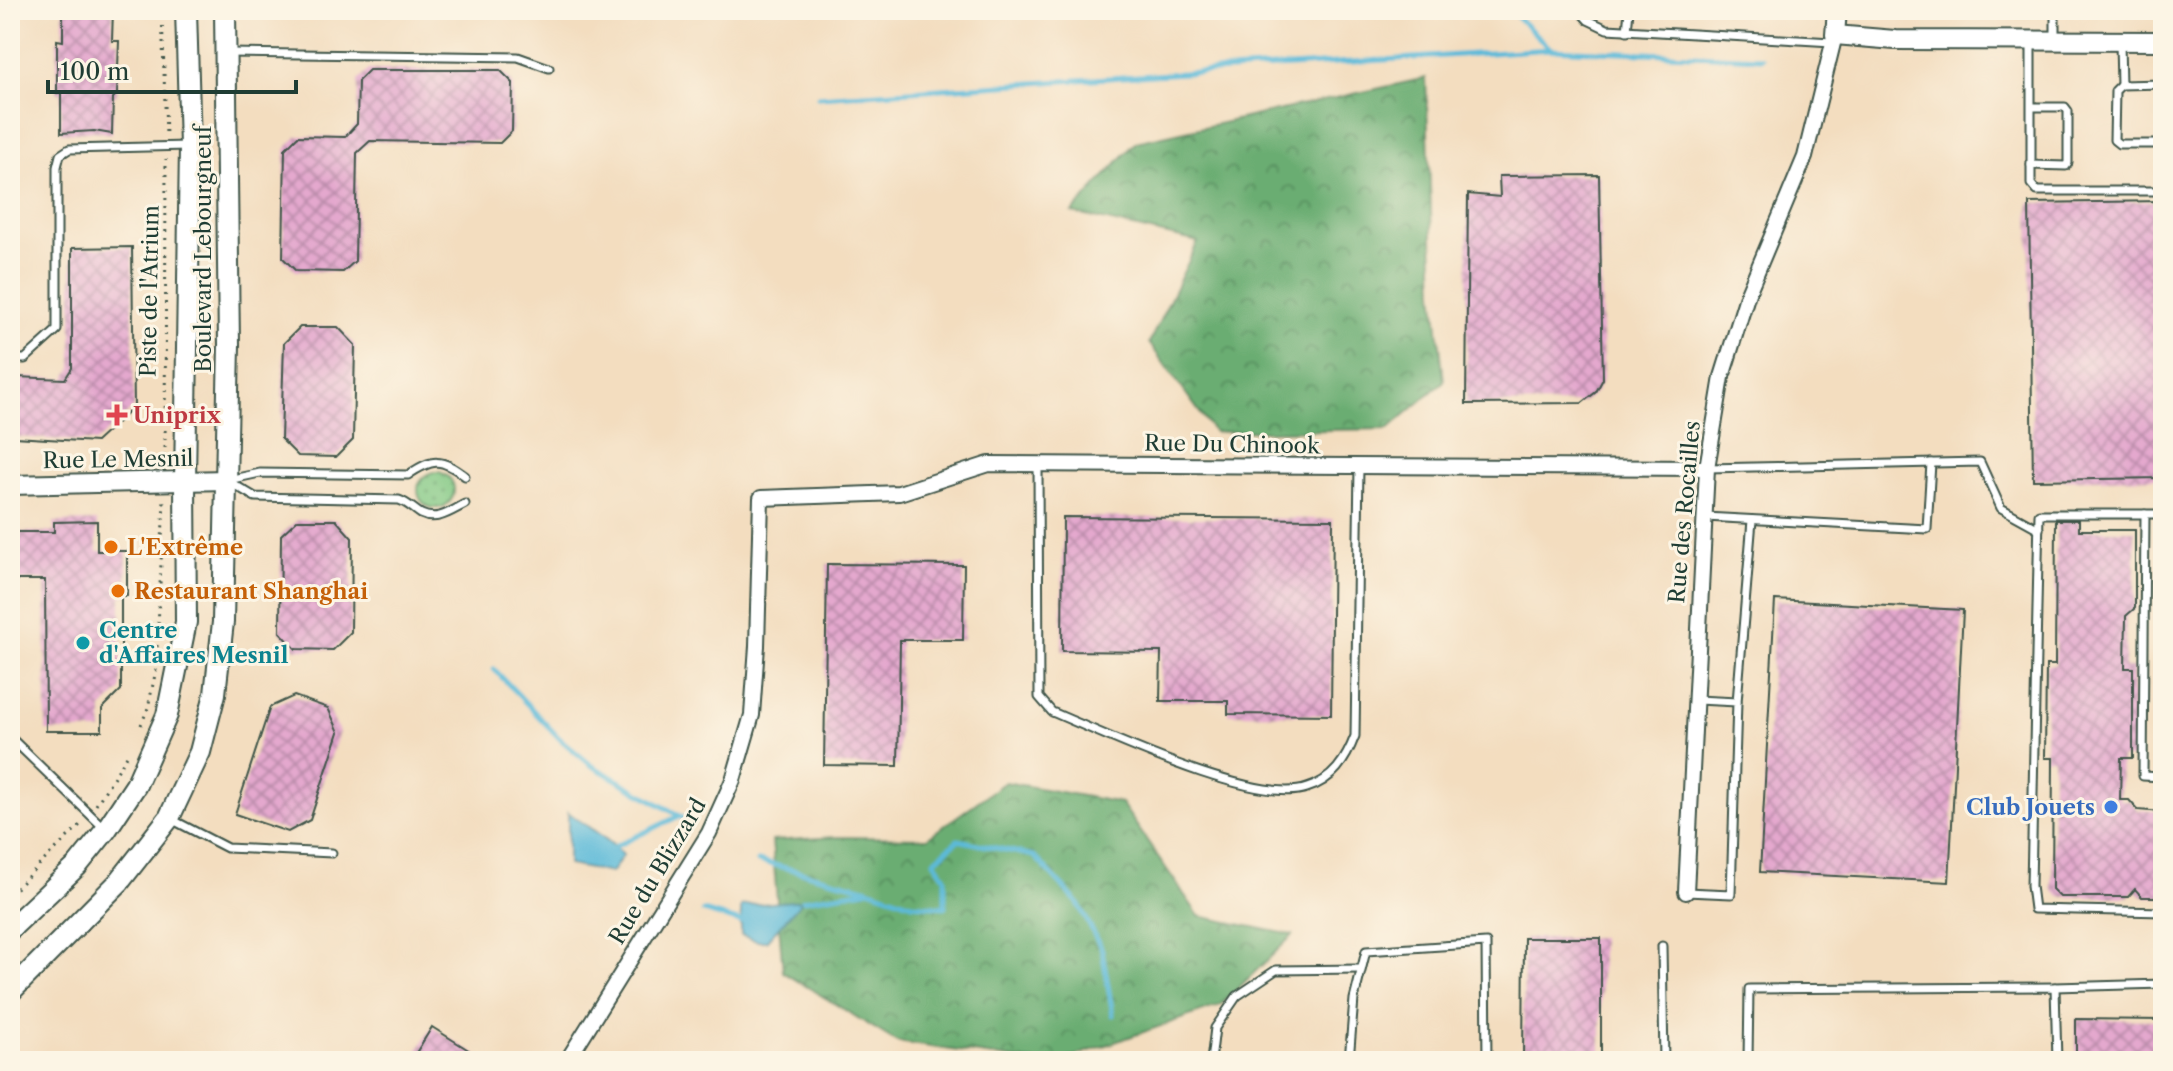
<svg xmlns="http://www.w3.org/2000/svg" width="2173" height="1071" font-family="'Libre Caslon Text',serif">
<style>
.grass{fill:url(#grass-dots);stroke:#51835c;stroke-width:2}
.forest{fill:url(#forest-crowns);stroke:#447553;stroke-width:2}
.water{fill:#5bbad9;stroke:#3d7c86;stroke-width:2}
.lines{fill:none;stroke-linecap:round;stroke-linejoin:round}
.stream{stroke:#5bbad9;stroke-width:5}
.building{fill:url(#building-cross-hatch)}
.service-casing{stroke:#3f5549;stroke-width:11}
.minor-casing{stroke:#3f5549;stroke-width:18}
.tertiary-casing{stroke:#3f5549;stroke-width:22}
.secondary-casing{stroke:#3f5549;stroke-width:24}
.path{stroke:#3f5549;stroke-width:3;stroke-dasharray:2 6;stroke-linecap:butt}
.service{stroke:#fff;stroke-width:7}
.minor{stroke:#fff;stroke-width:14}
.tertiary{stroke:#fff;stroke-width:18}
.secondary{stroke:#fff;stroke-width:20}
.health-dot{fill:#e0444e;stroke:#fcf5e5;stroke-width:3}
.food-dot{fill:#e8710a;stroke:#fcf5e5;stroke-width:3}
.culture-dot{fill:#0f9aa8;stroke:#fcf5e5;stroke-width:3}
.shop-dot{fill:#3f7fe0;stroke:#fcf5e5;stroke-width:3}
.labels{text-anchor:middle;stroke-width:6;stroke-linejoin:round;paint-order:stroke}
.street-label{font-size:22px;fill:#1f3d34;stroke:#fcf5e5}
.health-label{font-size:22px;font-weight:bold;fill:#be3a42;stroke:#fcf5e5;text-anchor:start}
.food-label{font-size:22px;font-weight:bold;fill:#c56008;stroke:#fcf5e5;text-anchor:start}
.culture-label{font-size:22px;font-weight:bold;fill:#0d838f;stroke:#fcf5e5;text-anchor:start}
.shop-label{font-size:22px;font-weight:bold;fill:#366cbe;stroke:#fcf5e5;text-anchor:end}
</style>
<defs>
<pattern id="grass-dots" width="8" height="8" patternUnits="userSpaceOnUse" patternTransform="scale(2)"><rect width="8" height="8" fill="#83c985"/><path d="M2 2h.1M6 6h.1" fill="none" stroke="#6ba46e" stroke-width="1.8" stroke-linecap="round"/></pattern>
<pattern id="forest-crowns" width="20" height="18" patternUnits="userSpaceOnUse" patternTransform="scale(2)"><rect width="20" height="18" fill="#6aad72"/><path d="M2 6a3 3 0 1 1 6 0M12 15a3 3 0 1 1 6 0" fill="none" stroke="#578e5e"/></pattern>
<pattern id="building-cross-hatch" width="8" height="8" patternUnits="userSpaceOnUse" patternTransform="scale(2)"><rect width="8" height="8" fill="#e4a8ce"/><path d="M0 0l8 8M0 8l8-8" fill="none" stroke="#b88aa8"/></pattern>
</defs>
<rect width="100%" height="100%" fill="#fcf5e5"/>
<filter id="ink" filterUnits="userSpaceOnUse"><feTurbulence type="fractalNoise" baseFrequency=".0125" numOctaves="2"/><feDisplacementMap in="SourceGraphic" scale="16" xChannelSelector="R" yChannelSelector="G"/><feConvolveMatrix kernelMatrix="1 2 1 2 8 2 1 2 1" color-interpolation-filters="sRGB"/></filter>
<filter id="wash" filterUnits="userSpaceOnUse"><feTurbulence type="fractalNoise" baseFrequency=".006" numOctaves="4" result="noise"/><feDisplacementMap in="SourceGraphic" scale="32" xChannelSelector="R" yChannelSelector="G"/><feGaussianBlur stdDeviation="1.8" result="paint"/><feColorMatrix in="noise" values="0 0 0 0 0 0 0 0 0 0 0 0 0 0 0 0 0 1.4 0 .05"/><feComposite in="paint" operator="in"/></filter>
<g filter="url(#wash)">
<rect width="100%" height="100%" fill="#f3ddbf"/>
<!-- grass -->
<circle class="grass" cx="436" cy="490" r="18"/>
<!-- forest -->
<g class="forest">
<path d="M1426 78 1434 292 1444 381 1388 429 1214 432 1149 343 1198 242 1072 213 1136 142Z"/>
<path d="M1005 782 1121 803 1199 916 1293 935 1221 1005 1061 1061H1028L897 1042 783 972 772 841 837 837 927 838Z"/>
</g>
<!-- water -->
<g class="water">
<path d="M568 812C585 826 610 839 623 855L611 873 568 865Z"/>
<path d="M803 900 766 941H757L741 935V906Z"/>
</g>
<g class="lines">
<!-- stream -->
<g class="stream">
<path d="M1510 10 1550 48"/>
<path d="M818 97 1550 49 1762 58"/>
<path d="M494 669 560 739 591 765 692 823"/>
<path d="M616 846 679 816"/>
<path d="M758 861 869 889 912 904 945 907V877L934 861 958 840 1034 856 1078 903 1102 950 1113 1015"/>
<path d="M803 900 866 890"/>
<path d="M703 911 741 922"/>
</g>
</g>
<g id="blocks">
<!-- building -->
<g class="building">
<path d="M63 10H113L112 41H119L117 94 113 98 112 134 94 131 61 133V93H57V40L63 41Z"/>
<path d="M369 70H500L513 83 512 131 500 143 370 141 357 153 355 261 343 272 296 271 283 258 285 149 298 136 345 137 357 124 358 81Z"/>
<path d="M1599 175 1603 379 1596 392 1582 403 1466 404 1468 194 1500 197 1499 176Z"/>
<path d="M2163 201V478L2033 480 2029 203Z"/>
<path d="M132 247 134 407 96 442 15 437 16 377 65 379 72 368V248Z"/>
<path d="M300 327H338L355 345 353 440 336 457 298 456 281 439 284 343Z"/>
<path d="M1063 517 1333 519 1331 715 1228 714V701H1160L1161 652 1062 651Z"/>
<path d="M297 520H336L352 538 351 632 333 650 296 649 280 632 281 535Z"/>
<path d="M2056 520H2079V530H2135V608L2126 616 2125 668H2133V758H2121L2120 800H2129L2138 810 2163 812V897H2142L2135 889 2128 897H2060L2052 889 2053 758H2045L2046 665H2055Z"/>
<path d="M97 521V551H127V596H121V690L102 709V731H46L45 580H10V532H54V522Z"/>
<path d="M827 564 964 565 963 640H900L898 766 824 765Z"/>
<path d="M1775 600 1963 610 1949 882 1760 872Z"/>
<path d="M294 696 328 708 339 732 310 820 288 832 235 814 270 707Z"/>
<path d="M1524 938H1601V1061H1523Z"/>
<path d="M2076 1019 2163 1020V1061H2076Z"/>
<path d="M432 1027 486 1061H411Z"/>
</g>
</g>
</g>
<g filter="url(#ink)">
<use href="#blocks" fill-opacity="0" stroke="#3f5549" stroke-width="2"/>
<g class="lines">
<!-- service casing -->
<g class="service-casing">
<g id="service">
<path d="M1579 10 1588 20 1607 29 1832 42"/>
<path d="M1627 31 1629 10"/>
<path d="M2055 38V10"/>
<path d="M2031 41V184L2037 191H2163"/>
<path d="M2120 43 2121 85 2163 84"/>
<path d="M229 53 518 57 549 68"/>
<path d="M2121 85 2115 91 2114 140 2119 144H2163"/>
<path d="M2031 165 2066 166 2068 163V111L2065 107H2032"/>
<path d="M10 359H25L57 330V167L60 155 69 149 187 146"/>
<path d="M1038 464 1039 697 1052 712C1105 734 1256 806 1307 788 1333 780 1346 760 1355 736L1359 467"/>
<path d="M1707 468 1980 462 2001 508 2039 529"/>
<path d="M228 480 260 473 408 475C433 458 441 458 465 476"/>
<path d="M228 481 255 497 399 500C408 503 413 509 421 514 437 522 451 511 465 504"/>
<path d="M2145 514H2039L2031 886 2034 909 2163 912"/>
<path d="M2163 514H2145L2143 776 2163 777"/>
<path d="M1705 517 1927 529 1931 463"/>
<path d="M1737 702 1752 520"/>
<path d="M10 737 104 828"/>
<path d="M171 819 227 848 332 853"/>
<path d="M1686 892 1731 894 1737 702 1697 700"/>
<path d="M1662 946 1664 1061"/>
<path d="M2055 987 2163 984"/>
<path d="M1211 1061 1215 1028 1237 996 1276 970 1361 969"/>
<path d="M1349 1061 1354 999 1366 951 1486 943 1487 1061"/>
<path d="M1748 1061 1749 989 2055 987 2057 1061"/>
</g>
</g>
<!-- minor casing -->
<g class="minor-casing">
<g id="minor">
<path d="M1686 892 1707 468 1722 377 1748 293 1805 157 1835 35"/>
<path d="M567 1061 709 833 733 780 752 715 757 646 761 498 899 493 989 464 1707 468"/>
</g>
</g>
<!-- tertiary casing -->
<g class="tertiary-casing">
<g id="tertiary">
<path d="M1837 10 1835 35 1895 40 2163 41"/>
<path d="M10 485 226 480"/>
</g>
</g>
<!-- secondary casing -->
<g class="secondary-casing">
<g id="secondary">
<path d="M10 929 77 866 106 830 136 785 167 715 186 622 185 482 190 146 186 10"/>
<path d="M10 992 119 882 169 818 200 752 215 694 223 622 229 345 225 10"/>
</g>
</g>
<!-- path -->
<g class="path">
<path d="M162 10 166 136"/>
<path d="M165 464 166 159"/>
<path d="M141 725 148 708 156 670 164 499"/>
<path d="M96 805 130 751"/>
<path d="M10 894 81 824"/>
</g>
<!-- service -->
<use href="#service" class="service"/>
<!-- minor -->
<use href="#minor" class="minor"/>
<!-- tertiary -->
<use href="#tertiary" class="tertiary"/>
<!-- secondary -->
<use href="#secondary" class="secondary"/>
</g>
</g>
<!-- markers -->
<path class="health-dot" d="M113 403h8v8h8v8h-8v8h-8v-8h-8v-8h8z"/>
<g class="food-dot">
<circle cx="111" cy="547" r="8"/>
<circle cx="118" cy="591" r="8"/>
</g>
<circle class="culture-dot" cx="83" cy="643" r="8"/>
<circle class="shop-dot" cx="2111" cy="807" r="8"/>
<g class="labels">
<!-- street labels -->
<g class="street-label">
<text transform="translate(203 249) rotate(-90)" y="8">Boulevard Lebourgneuf</text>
<text transform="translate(149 291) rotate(-89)" y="8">Piste de l'Atrium</text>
<text transform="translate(1232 444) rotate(1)" y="8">Rue Du Chinook</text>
<text transform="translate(118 459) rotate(-1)" y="8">Rue Le Mesnil</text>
<text transform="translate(1684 512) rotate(-85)" y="8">Rue des Rocailles</text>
<text transform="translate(657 871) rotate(-59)" y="8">Rue du Blizzard</text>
</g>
<!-- health labels -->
<g class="health-label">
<text x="133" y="423">Uniprix</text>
</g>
<!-- food labels -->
<g class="food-label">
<text x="127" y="555">L'Extrême</text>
<text x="134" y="599">Restaurant Shanghai</text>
</g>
<!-- culture labels -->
<g class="culture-label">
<text x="99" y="638">Centre<tspan x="99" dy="25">d'Affaires Mesnil</tspan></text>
</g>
<!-- shop labels -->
<g class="shop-label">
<text x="2095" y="815">Club Jouets</text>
</g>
</g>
<!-- margin -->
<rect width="2173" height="1071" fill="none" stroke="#fcf5e5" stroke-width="40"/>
<!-- scale -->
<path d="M48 80v12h248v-12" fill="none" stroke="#1f3d34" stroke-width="4"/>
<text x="60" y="80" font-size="24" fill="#1f3d34" stroke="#fcf5e5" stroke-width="6" paint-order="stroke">100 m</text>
</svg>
